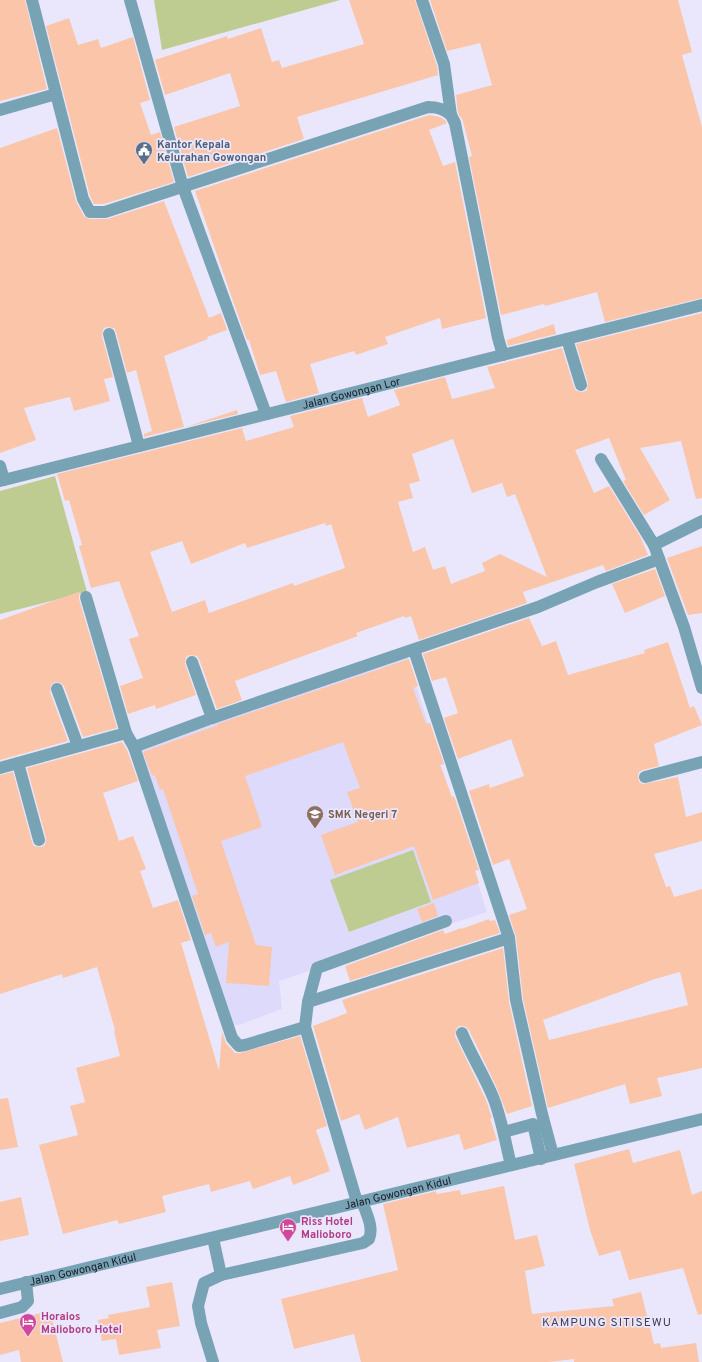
<svg xmlns="http://www.w3.org/2000/svg" width="702" height="1362" font-family="Overpass,sans-serif">
<style>
.built{fill:#dedafb}
.green{fill:#bfcc91}
.building{fill:#fbc5aa;fill-rule:evenodd}
.lines{fill:none;stroke-linecap:round;stroke-linejoin:round}
.minor{stroke:#77a3b5;stroke-width:12}
.labels{text-anchor:middle;stroke-width:3.5;stroke-linejoin:round;paint-order:stroke}
.service-label{font-size:11px;font-weight:bold;fill:#4e5e75;stroke:#eae7fc;text-anchor:start}
.street-label{font-size:11px;fill:#1a1925;stroke:#eae7fc}
.education-label{font-size:11px;font-weight:bold;fill:#785e54;stroke:#eae7fc;text-anchor:start}
.hotel-label{font-size:11px;font-weight:bold;fill:#b23c85;stroke:#eae7fc;text-anchor:start}
.neighbourhood-label{font-size:12px;letter-spacing:1px;fill:#403b57;stroke:#eae7fc}
</style>
<rect width="100%" height="100%" fill="#eae7fc"/>
<!-- built -->
<path class="built" d="M407 656 487 912 279 981 282 1009 239 1025H232L226 1017 211 957 140 747Z"/>
<!-- green -->
<g class="green">
<path d="M154 0H340L162 50Z"/>
<path d="M55 476 87 592 0 614V491Z"/>
<path d="M413 850 431 902 349 932 330 880Z"/>
</g>
<!-- building -->
<g class="building">
<path d="M0 0H25L47 89 0 101Z"/>
<path d="M349 0H415L437 66 438 75 297 117 304 139 188 177 174 127 240 106 230 73 165 95 155 60 227 36 228 39 261 28 272 62 279 60 282 68 364 44Z"/>
<path d="M430 0H678L692 52 682 55 702 127V298L605 322 597 292 545 306 544 304 501 315 469 157 472 156 462 118H461L458 113 456 95 492 85 480 43 447 51Z"/>
<path d="M69 18 78 45 98 39 101 48 133 37 150 100 140 103 151 135 160 132 174 182 104 204H94L90 196 46 26Z"/>
<path d="M429 115 440 117 445 120 447 123 429 130 443 166 455 162 486 318 442 329 440 318 385 337 388 344 356 355 354 351 310 364 319 393 286 402 276 371 260 375 249 340H247L234 304 195 191Z"/>
<path d="M57 128 76 201 84 216 90 219H107L164 201 209 318 221 313 227 330 207 337 208 339 164 356 184 427 144 437V434L152 431 136 370 127 373 116 332 114 328 107 327 103 329 102 336 113 377 104 379 110 401 74 411 70 397 24 408 36 440 0 453V148Z"/>
<path d="M702 313V498L696 499 681 441 640 448 670 500 644 515 623 481 626 480 609 438 575 450 594 493 609 486 640 536 648 555 606 571 603 565 523 592 527 603 419 640 411 616 405 618 404 616 356 633 358 636 235 681 242 700 217 709 199 659 197 656 190 655 186 657 185 664 196 695 156 709 155 705 128 714 120 686 143 678 129 639 139 636 119 581 91 588 79 546 82 545 69 500 65 501 57 474 242 428 246 441 294 427 290 416 362 398 368 417 400 405 394 390 445 377 452 399 495 388 487 367 562 348 574 387 576 391 583 392 587 390 588 383 576 344ZM453 439 472 493 502 483 507 497 515 494 547 577 500 554 482 563 485 571 451 584 445 566 433 570 425 547 413 552 398 502 413 498 409 484 420 481 412 454ZM325 523 326 526 331 524 345 568 294 586 293 583 209 613 205 600 172 612 150 552 182 541 191 564 245 543 247 548Z"/>
<path d="M554 324 556 334 508 346 507 340Z"/>
<path d="M237 410 238 414 186 427Z"/>
<path d="M702 546V613L688 615 667 558Z"/>
<path d="M655 569 665 596 625 613 612 584Z"/>
<path d="M81 591 79 595V599L117 728 83 737 64 686 61 683 55 682 51 685 50 692 68 741 0 760V620Z"/>
<path d="M529 618 542 646 556 641 568 675 645 653 644 650 668 642 690 708 694 706 702 725 654 744 659 766 643 770 639 772 638 775 639 782 643 784 678 777 686 817 702 812V841L654 854 666 887 670 886 674 897 702 889V1068L657 1078 662 1096 630 1104 625 1084 548 1108 523 999 516 937 509 915 527 909 509 859 493 865 469 791 489 784 490 788 524 776 511 739 458 759 444 718 458 713 446 677 432 681 423 654ZM680 972 688 1005 549 1040 543 1020 655 979Z"/>
<path d="M409 659 418 686 413 688 426 724 430 723 444 764 440 765 452 797 454 796 479 870 475 871 479 883 433 900 414 846 335 875 321 835 358 822 347 792 360 788 343 742 245 776 262 827 221 841 256 945 272 947 269 986 226 983 229 942 216 947 211 933 205 935 192 896 198 894 163 789 160 790 155 775 152 776 143 752 218 725 217 724Z"/>
<path d="M122 742 127 750 138 781 103 793 119 841 133 836 146 869 140 871 153 908 178 900 191 940 181 943 219 1071 222 1032 226 1043 235 1053H240L300 1036 327 1126 316 1130 330 1171 293 1185 290 1176 253 1189 250 1181 211 1192 209 1184 162 1196 166 1212 119 1224 117 1220 63 1234 39 1145 78 1135 70 1106 85 1102 76 1068 120 1056 114 1031 115 1030 97 967 63 978 62 974 0 994V775L13 772 32 842 34 846 41 847 45 845 46 838 27 768Z"/>
<path d="M434 903 438 916 422 922 417 909Z"/>
<path d="M489 919 490 921 495 920 500 933 350 981 345 966 443 930 445 934 461 928V929Z"/>
<path d="M503 948 509 1002 532 1106 507 1114 496 1086 469 1030 466 1027 462 1026H459L456 1029 455 1036 486 1100 492 1118H490L497 1140 464 1150 459 1134 407 1148 398 1117 365 1130 359 1114 341 1121 313 1026 347 1013 342 1000Z"/>
<path d="M8 1098 18 1147 0 1150V1099Z"/>
<path d="M629 1149 633 1163 680 1150 692 1195 702 1191V1314L698 1315 683 1268 629 1280 620 1250 599 1256 590 1230 574 1164Z"/>
<path d="M504 1186 515 1240 537 1235 545 1266 525 1271 532 1314 614 1306 612 1299 641 1292 654 1344 660 1343 661 1348 696 1343 699 1362H574V1359L549 1362H361L354 1334 294 1349 281 1299 398 1270 383 1204 436 1191 437 1194 460 1190 461 1195Z"/>
<path d="M21 1197 29 1235 0 1241V1202Z"/>
<path d="M172 1282 180 1326 157 1330 161 1348 119 1355 116 1339 102 1341 98 1320 109 1318 108 1315 150 1307 146 1287Z"/>
<path d="M50 1311 63 1362H21L19 1350 0 1355V1323Z"/>
</g>
<g class="lines">
<!-- minor -->
<g class="minor">
<path d="M32 0 83 199 90 212H105L428 107C438 107 444 109 451 115"/>
<path d="M130 0 183 187 266 414"/>
<path d="M422 0 444 64 451 115 455 123 498 338 503 355"/>
<path d="M0 110 56 94"/>
<path d="M109 334 139 446"/>
<path d="M567 339 581 385"/>
<path d="M601 459 654 545"/>
<path d="M0 466 4 480"/>
<path id="s1" d="M0 481 702 305"/>
<path d="M702 521 654 545 684 627 702 688"/>
<path d="M86 597 126 733 134 747"/>
<path d="M192 662 212 718"/>
<path d="M57 689 78 746"/>
<path d="M18 763 39 840"/>
<path d="M0 768 126 733"/>
<path d="M645 777 702 762"/>
<path d="M509 938 516 1000 542 1114 553 1155"/>
<path d="M308 1002 317 968 446 921"/>
<path d="M305 1027 245 1045 239 1046 232 1038 134 747 212 718 538 607 597 582 659 559"/>
<path d="M462 1033C471 1055 484 1075 493 1097 502 1119 505 1142 511 1165"/>
<path d="M504 1132 533 1124 541 1159"/>
<path d="M357 1202 305 1027 308 1002 509 938 414 650"/>
<path d="M213 1238 221 1275 363 1243 369 1239C374 1227 366 1213 362 1201"/>
<path id="s2" d="M0 1289 702 1119"/>
<path d="M0 1313 22 1307 28 1301 26 1282"/>
<path d="M213 1362 201 1323 198 1306 204 1283 221 1275"/>
</g>
</g>
<!-- icons -->
<defs>
<g id="civic-pin" transform="scale(0.9)"><path d="M0 17L-7.5 6A9.5 9.5 0 1 1 7.5 6Z" fill="#5c6f8a" stroke="#eae7fc"/><path d="M-.6-6.5H3V-4.5H.6V-3L4-1V1h2V6H-6V1h2V-1L-.6-3ZM-1.2 2.5V6h2.4V2.5Z" fill="#fff"/></g>
<g id="school-pin" transform="scale(0.9)"><path d="M0 17L-7.5 6A9.5 9.5 0 1 1 7.5 6Z" fill="#8d6e63" stroke="#eae7fc"/><path d="M0-5L7-2L0 1L-7-2ZM-4 1L0 2.5L4 1V4Q0 6-4 4Z" fill="#fff"/></g>
<g id="hotel-pin" transform="scale(0.9)"><path d="M0 17L-7.5 6A9.5 9.5 0 1 1 7.5 6Z" fill="#d1479c" stroke="#eae7fc"/><path d="M-6-4.5h1.5V1H6V5H4.5V3h-9V5H-6ZM-4 0a1.8 1.8 0 1 1 3.6 0ZM.5 0V-2.5h3Q6-2.5 6 0Z" fill="#fff"/></g>
</defs>
<g fill-rule="evenodd">
<use href="#civic-pin" x="144" y="150"/>
<use href="#school-pin" x="315" y="814"/>
<use href="#hotel-pin" x="288" y="1227"/>
<use href="#hotel-pin" x="28" y="1322"/>
</g>
<g class="labels">
<!-- service labels -->
<g class="service-label">
<text x="157" y="148">Kantor Kepala<tspan x="157" dy="13">Kelurahan Gowongan</tspan></text>
</g>
<!-- street labels -->
<g class="street-label">
<text dy="4" stroke="none"><textPath href="#s1" startOffset="362">Jalan Gowongan Lor</textPath></text>
<text dy="4" stroke="none"><textPath href="#s2" startOffset="409">Jalan Gowongan Kidul</textPath></text>
<text dy="4" stroke="none"><textPath href="#s2" startOffset="85">Jalan Gowongan Kidul</textPath></text>
</g>
<!-- education labels -->
<g class="education-label">
<text x="328" y="818">SMK Negeri 7</text>
</g>
<!-- hotel labels -->
<g class="hotel-label">
<text x="301" y="1225">Riss Hotel<tspan x="301" dy="13">Malioboro</tspan></text>
<text x="41" y="1320">Horaios<tspan x="41" dy="13">Malioboro Hotel</tspan></text>
</g>
<!-- neighbourhood labels -->
<g class="neighbourhood-label">
<text x="607" y="1326">KAMPUNG SITISEWU</text>
</g>
</g>
</svg>
